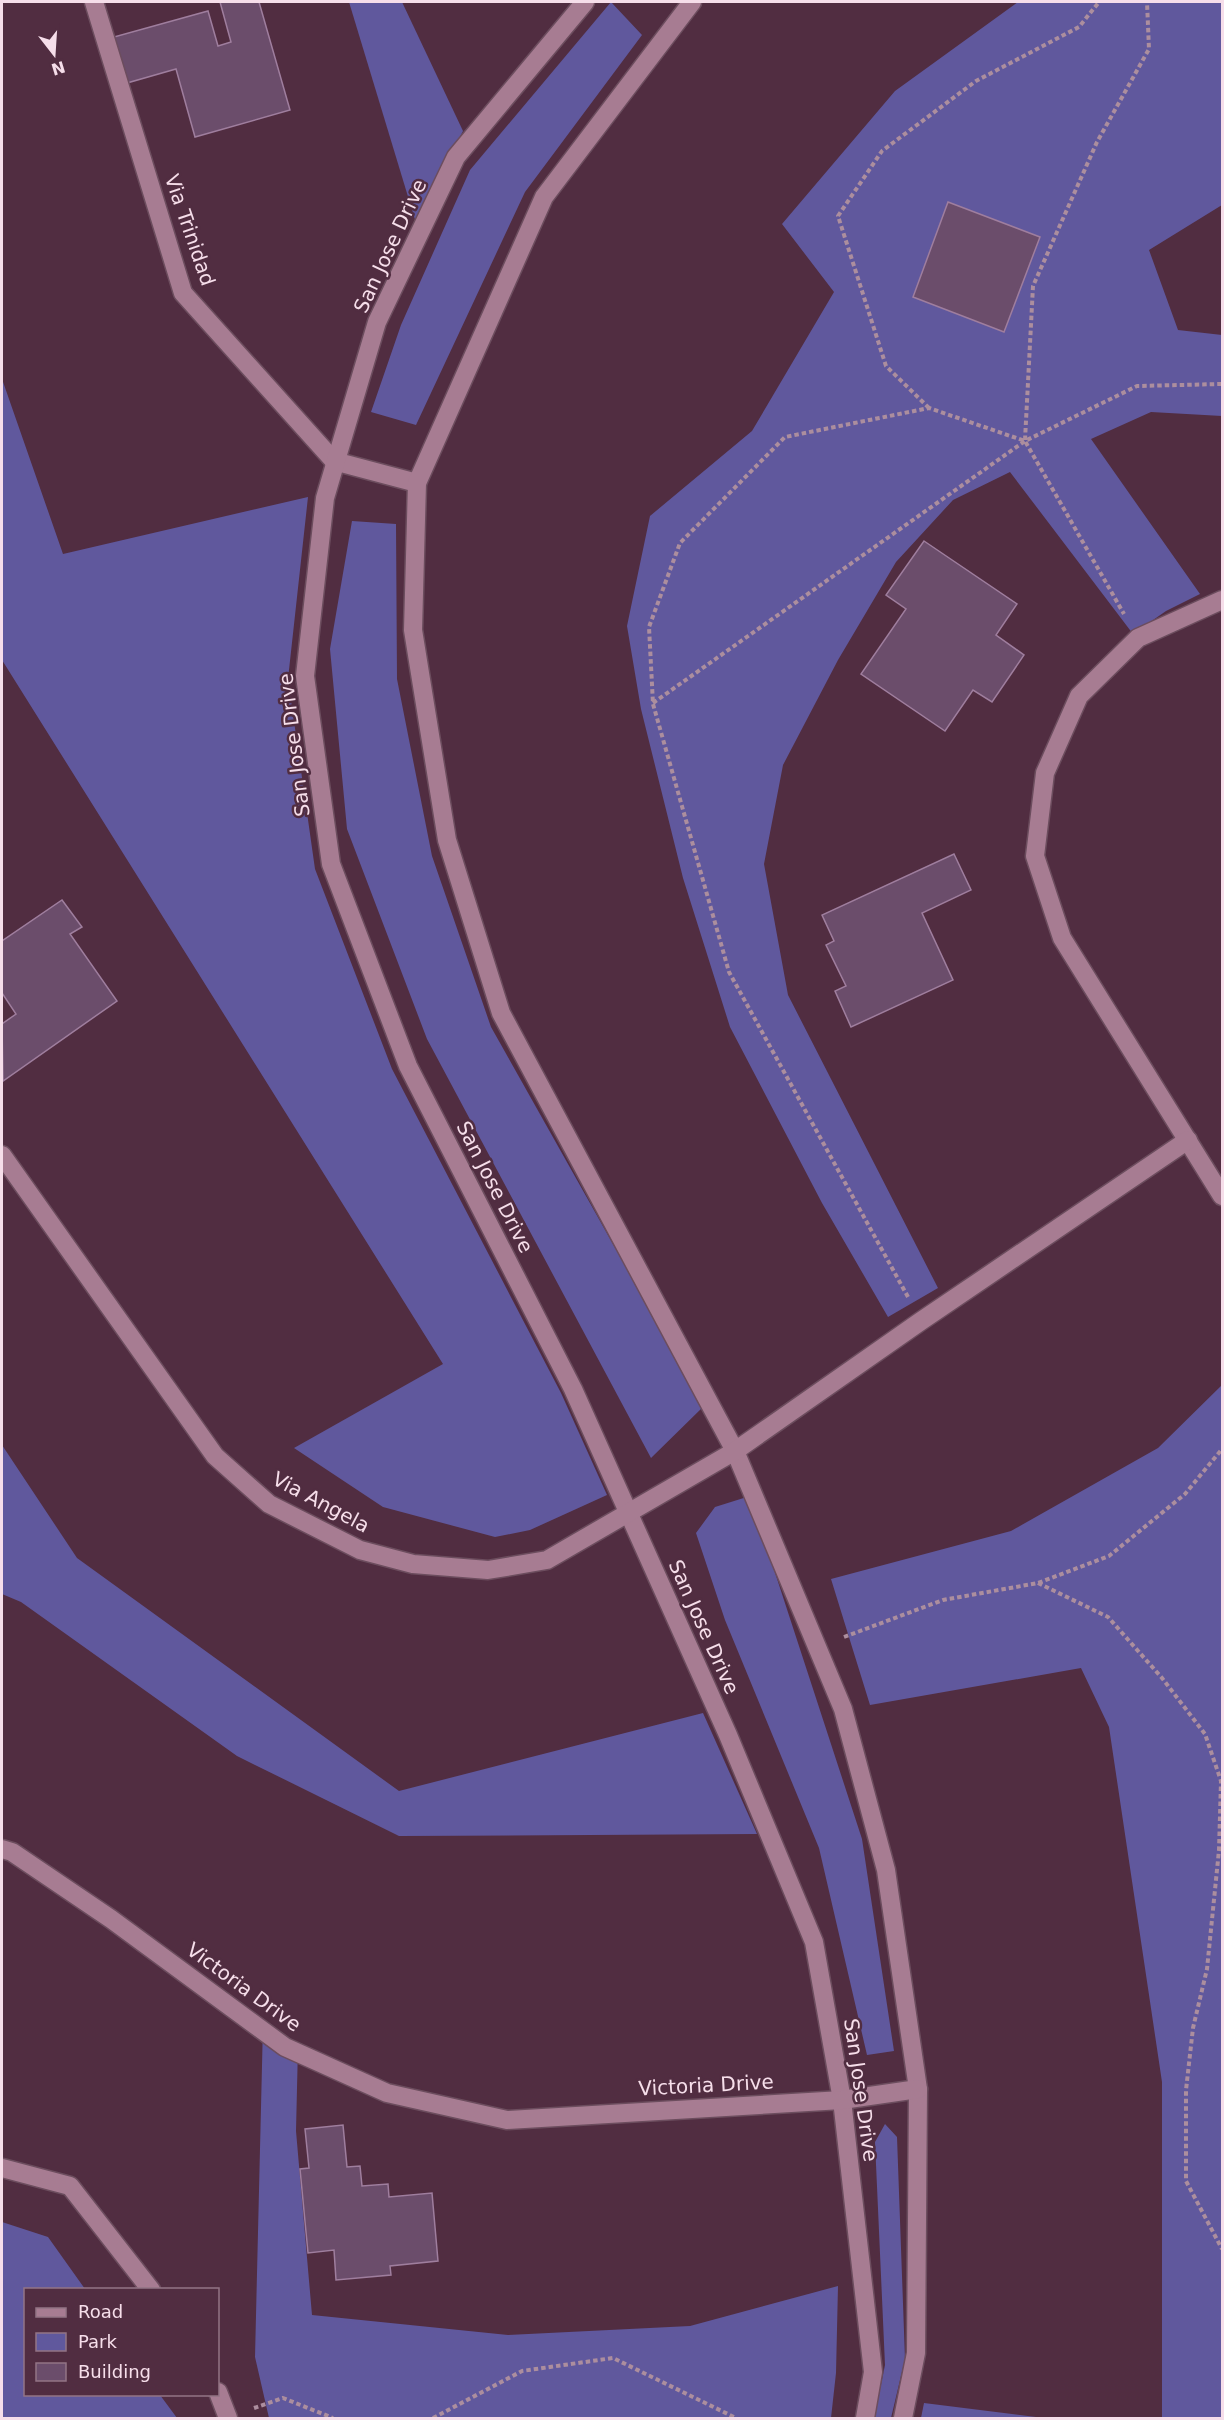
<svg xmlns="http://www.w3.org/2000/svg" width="1224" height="2420" font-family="'DejaVu Sans',sans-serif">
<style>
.green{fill:#60589d}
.building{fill:#6b4d6b;stroke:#9f7e9e;stroke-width:1.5}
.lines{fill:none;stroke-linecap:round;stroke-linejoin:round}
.minor-casing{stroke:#6c4d5e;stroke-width:21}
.path{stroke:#ac8e9e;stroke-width:4;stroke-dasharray:4.5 3;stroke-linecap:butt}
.minor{stroke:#a77c92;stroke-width:18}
.labels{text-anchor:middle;stroke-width:5;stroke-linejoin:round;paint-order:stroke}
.street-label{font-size:20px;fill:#f6deea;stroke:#512d41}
</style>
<rect width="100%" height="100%" fill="#512d41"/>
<!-- green -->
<g class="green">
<path d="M349 2H402L463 131 416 223Z"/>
<path d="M611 2 642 35 525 192 416 425 371 412 401 325 470 170Z"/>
<path d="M1018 2H1222V205L1149 250 1178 330 1222 335V416L1151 412 1091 439 1200 594 1166 611 1133 634 1010 472 953 500 896 562 838 660 783 765 764 864 788 995 938 1288 888 1317 822 1203 730 1027 683 878 641 709 627 626 650 516 752 431 834 292 782 224 895 91Z"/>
<path d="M2 379 63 554 308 497 288 679 315 869 392 1069 561 1393 607 1495 530 1530 495 1537 383 1507 294 1448 443 1364 2 660Z"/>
<path d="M352 521 396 524 397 679 432 856 491 1027 704 1406 651 1458 427 1039 347 829 330 649Z"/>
<path d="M1222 1385V2418H1162V2082L1109 1727 1081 1668 870 1705 831 1579 1011 1531 1158 1448Z"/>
<path d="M2 1445 77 1558 399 1791 703 1713 757 1834 399 1836 237 1756 21 1602 2 1594Z"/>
<path d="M750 1496 862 1839 894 2051 867 2055 819 1848 725 1620 696 1533 715 1507Z"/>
<path d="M263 2024 298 2046 296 2131 312 2315 508 2335 690 2326 838 2286 836 2373 831 2418H269L255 2357Z"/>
<path d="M885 2124 897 2137 905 2359 891 2418H874L885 2365 875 2142Z"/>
<path d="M2 2222 48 2237 85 2289 26 2290V2394L160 2395 177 2418H2Z"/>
<path d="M924 2403 1044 2418H921Z"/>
</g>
<!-- building -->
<g class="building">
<path d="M220 2H259L290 110 195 137 176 69 127 83 114 37 208 11 218 46 231 42Z"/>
<path d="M948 202 1040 237 1004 332 913 297Z"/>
<path d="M924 541 1017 604 996 635 1024 655 992 702 973 690 945 731 861 674 906 609 886 595Z"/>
<path d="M954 854 971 890 922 913 953 980 851 1027 835 991 846 986 826 945 834 941 822 915Z"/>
<path d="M62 900 82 927 70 934 117 1001 3 1081 2 1024 16 1014 2 993V941Z"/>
<path d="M343 2125 347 2167 360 2166 362 2186 388 2184 389 2197 432 2193 438 2261 390 2266 391 2275 336 2280 334 2250 308 2253 300 2169 309 2168 305 2129Z"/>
</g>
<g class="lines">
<!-- minor casing -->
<g class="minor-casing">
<g id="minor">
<path d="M94 2 183 293 334 461 417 483"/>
<path d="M585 2 456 157 377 322 325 498 305 676 331 864 408 1066 573 1389 728 1735 814 1942 842 2100 873 2372 865 2418"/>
<path d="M692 2 544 197 417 483 413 630 447 840 501 1013 735 1451 843 1709 886 1870 918 2089 916 2353 903 2418"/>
<path d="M1222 600 1138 638 1079 696 1045 773 1035 856 1062 938 1222 1196"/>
<path d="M2 1155 215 1456 269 1504 360 1550 413 1564 488 1570 547 1560 735 1451 921 1321 1188 1140"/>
<path d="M2 1849 12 1852 111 1919 285 2047 387 2093 507 2120 842 2100 918 2089"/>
<path d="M2 2168 70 2186 151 2290"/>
<path d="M218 2392 228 2418"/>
</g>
</g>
<!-- path -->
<g class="path">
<path d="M929 408 886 366 838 216 882 151 976 81 1079 27 1099 2"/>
<path d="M1025 440 1033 286 1097 142 1149 49 1147 2"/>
<path d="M653 703 1025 441 1137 386 1222 384"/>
<path d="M908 1297 729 972 653 704 649 627 680 543 785 437 929 408 1025 441 1124 614"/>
<path d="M1038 1583 1108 1617 1162 1678 1205 1734 1221 1781 1219 1850 1207 1969 1193 2028 1186 2090V2181L1222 2249"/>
<path d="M844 1637 943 1600 1038 1583 1109 1556 1185 1494 1222 1449"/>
<path d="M254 2408 283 2398 333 2418"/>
<path d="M433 2418 522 2371 613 2358 736 2418"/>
</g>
<!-- minor -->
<use href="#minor" class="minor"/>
</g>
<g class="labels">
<!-- street labels -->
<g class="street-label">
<text transform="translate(190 230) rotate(71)" y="7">Via Trinidad</text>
<text transform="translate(390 246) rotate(-65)" y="7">San Jose Drive</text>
<text transform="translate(294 745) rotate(-97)" y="7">San Jose Drive</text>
<text transform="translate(495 1187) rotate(63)" y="7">San Jose Drive</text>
<text transform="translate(321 1502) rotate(28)" y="7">Via Angela</text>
<text transform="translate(704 1627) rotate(66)" y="7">San Jose Drive</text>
<text transform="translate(244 1987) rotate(36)" y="7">Victoria Drive</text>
<text transform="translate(706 2085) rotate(-3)" y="7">Victoria Drive</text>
<text transform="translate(861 2090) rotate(82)" y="7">San Jose Drive</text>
</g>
</g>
<!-- border -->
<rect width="1224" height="2420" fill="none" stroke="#f6deea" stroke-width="6"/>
<!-- legend -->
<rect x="24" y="2288" width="195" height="108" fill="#512d41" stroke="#937485" stroke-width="1.5"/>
<rect x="36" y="2308" width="30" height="9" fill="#a77c92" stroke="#937485" stroke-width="1.5"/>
<text x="78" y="2318" font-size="18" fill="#f6deea">Road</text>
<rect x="36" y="2333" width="30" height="18" fill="#60589d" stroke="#937485" stroke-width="1.5"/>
<text x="78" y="2348" font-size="18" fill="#f6deea">Park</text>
<rect x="36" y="2363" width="30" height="18" fill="#6b4d6b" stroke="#937485" stroke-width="1.5"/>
<text x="78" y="2378" font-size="18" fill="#f6deea">Building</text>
<!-- north arrow -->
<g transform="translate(54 54) rotate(163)" stroke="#512d41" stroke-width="4.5" paint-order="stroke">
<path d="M0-4.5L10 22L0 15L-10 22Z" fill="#f6deea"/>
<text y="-9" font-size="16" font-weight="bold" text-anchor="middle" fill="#f6deea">N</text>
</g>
</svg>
